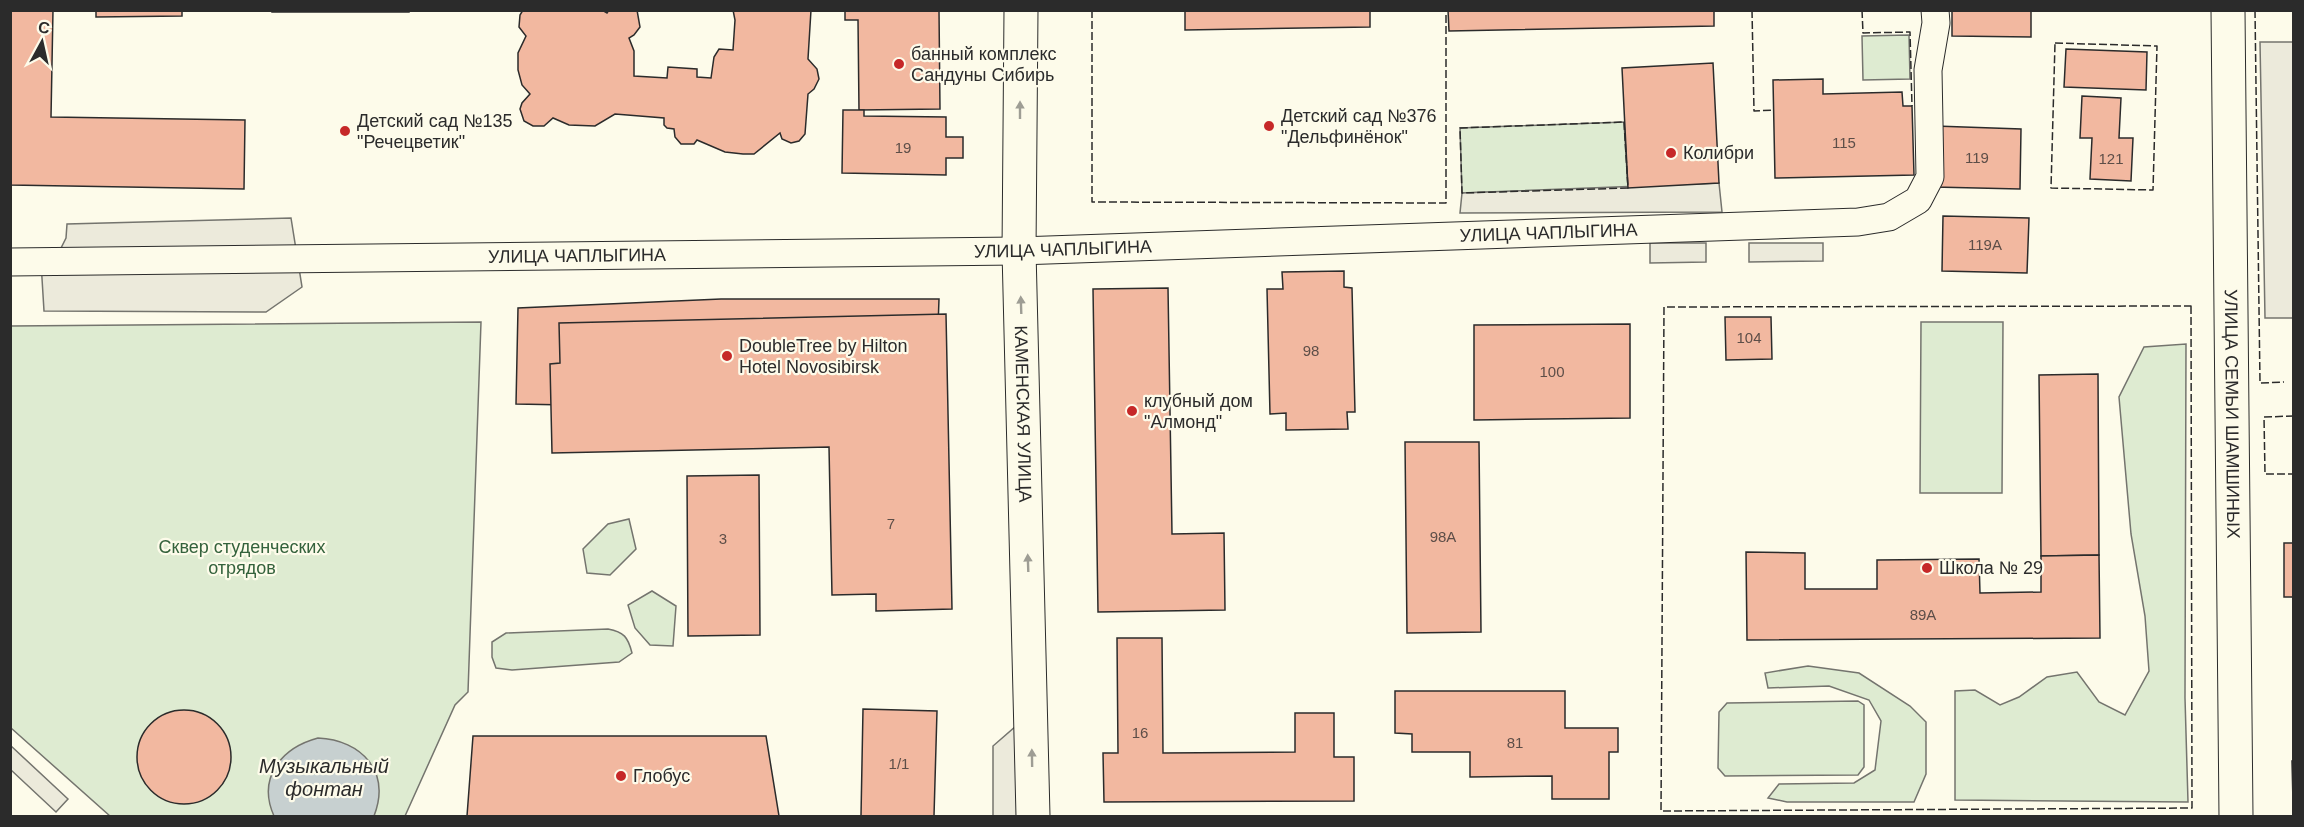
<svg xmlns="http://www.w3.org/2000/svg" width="2304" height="827" font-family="Helvetica,sans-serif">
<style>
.green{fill:#deebd1;stroke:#74746e;stroke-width:1.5}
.parking{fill:#eceadb;stroke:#74746e;stroke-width:1.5}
.water{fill:#c7d0d0;stroke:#74746e;stroke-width:1.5}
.building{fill:#f2b8a0;stroke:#2b2b2b;stroke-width:1.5}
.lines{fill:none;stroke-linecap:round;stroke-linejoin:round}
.street-casing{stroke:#2b2b2b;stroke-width:29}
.secondary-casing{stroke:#2b2b2b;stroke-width:35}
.street{stroke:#fdfbea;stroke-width:27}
.secondary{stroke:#fdfbea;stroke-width:33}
.fence{stroke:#2b2b2b;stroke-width:1.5;stroke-dasharray:8 3;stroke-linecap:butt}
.oneway{fill:#9e9d94}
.poi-dot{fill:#c62828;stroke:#fdfbea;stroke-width:2}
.labels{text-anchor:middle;stroke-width:4.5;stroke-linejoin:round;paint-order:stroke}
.number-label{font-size:15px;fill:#5d4e48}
.poi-label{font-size:18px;fill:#2b2b2b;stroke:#fdfbea;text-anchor:start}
.street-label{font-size:18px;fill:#2b2b2b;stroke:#fdfbea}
.park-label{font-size:18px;fill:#34623c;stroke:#fdfbea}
.water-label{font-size:20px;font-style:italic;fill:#2b2b2b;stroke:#fdfbea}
</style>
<rect width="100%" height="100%" fill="#fdfbea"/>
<!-- green -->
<g class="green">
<path d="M1909 35 1910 79 1863 80 1862 36Z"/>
<path d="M1624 122 1628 188 1462 193 1460 128Z"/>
<path d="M481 322 468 692 455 705 405 816H110L11 728V326Z"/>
<path d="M1921 322H2003L2002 493H1920Z"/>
<path d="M2186 344 2185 698 2188 802 1955 800V691L1975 690 2000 705 2019 697 2047 677 2077 672 2099 702 2125 715 2149 671 2145 616 2131 534 2119 397 2144 347Z"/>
<path d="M629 519 636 549 610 575 587 573 583 549 608 524Z"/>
<path d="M652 591 676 606 673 646 650 645 635 628 628 605Z"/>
<path d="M608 629C624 632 628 637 632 653L619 662 512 670 496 668 492 657V642L506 633Z"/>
<path d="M1808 666 1859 673 1910 706 1926 722V774L1914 802H1787L1768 798 1779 784 1854 783 1875 770 1881 721 1869 700 1829 686 1768 688 1765 673Z"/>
<path d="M1858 701 1864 705V767L1858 775 1725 776 1718 768 1719 712 1727 703Z"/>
</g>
<!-- parking -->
<g class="parking">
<path d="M2260 42H2293V318H2265Z"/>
<path d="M1719 183 1722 212 1460 213 1462 193Z"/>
<path d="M291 218 302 287 266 312 44 311 41 262H54L66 238 67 224Z"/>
<path d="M1650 243H1706V262L1650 263Z"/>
<path d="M1749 243H1823V261L1749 262Z"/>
<path d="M1031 713 1033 816H993V746Z"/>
<path d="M10 745 68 799 56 812 11 770Z"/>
</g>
<!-- water -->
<path class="water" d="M318 738C362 740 391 772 374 816H274C257 778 281 748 318 738Z"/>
<!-- building -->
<g class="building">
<path d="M10 10H53L51 117 245 120 244 189 10 185Z"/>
<path d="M96 10H182V16L96 17Z"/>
<rect x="272" y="10" width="137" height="2"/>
<path d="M523 10H602L607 13 609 10H637L640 27 634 35 629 38 634 51V76L667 78 668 67 697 69V77L711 78 714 57 719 49 733 50 735 20 733 10H811L808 59 817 69 819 79 814 89 808 94 805 134 799 141 791 143 782 139 780 133 754 154H743L725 152 697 140 694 144H681L675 137 674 129 667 128 664 125V118L615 114 595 126 569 125 553 118 544 126H533L524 121 520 109 522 103 530 94 522 85 518 70V53L526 36 519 27 520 15Z"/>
<path d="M845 10H939L940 109 859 110 858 20H845Z"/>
<path d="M1185 10H1370V27L1185 30Z"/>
<path d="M1448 10H1714V26L1449 31Z"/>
<path d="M1952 10H2031V37L1952 36Z"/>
<path d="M2066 49 2147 52 2146 90 2064 87Z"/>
<path d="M1713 63 1719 183 1628 188 1622 68Z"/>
<path d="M1823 79V94L1902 92 1903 106H1912L1914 175 1775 178 1773 80Z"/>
<path d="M2082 96 2121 98 2119 138H2133L2131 181 2090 179 2092 138H2080Z"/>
<path d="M843 110H864V116L946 117V137H963V158H946V175L842 173Z"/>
<path d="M1935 126 2021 129 2020 189 1934 187Z"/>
<path d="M1943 216 2029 218 2027 273 1942 271Z"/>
<path d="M1344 271V287L1352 288 1355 412H1347L1348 429 1286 430V413L1270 414 1267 289H1283L1282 272Z"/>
<path d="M1168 288 1172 534 1224 533 1225 610 1098 612 1093 289Z"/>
<path d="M721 299H939L935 412 516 404 518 308Z"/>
<path d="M946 314 952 609 876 611V594L832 595 829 447 552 453 550 364 560 363 559 323Z"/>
<path d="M1725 317H1771L1772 359 1726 360Z"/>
<path d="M1630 324V418L1474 420V325Z"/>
<path d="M2098 374 2099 555 2041 556 2039 375Z"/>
<path d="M1405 442H1479L1481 632 1407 633Z"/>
<path d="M759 475 760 635 688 636 687 476Z"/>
<rect x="2284" y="543" width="10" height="54"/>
<path d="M1746 552 1805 553V589H1877V560L1979 559 1980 593 2041 592V556L2099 555 2100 638 1747 640Z"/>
<path d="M1117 638H1162L1163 753 1295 752V713H1334V757H1354V801L1104 802 1103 753H1118Z"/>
<path d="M1395 691H1565V728H1618V752H1609V799H1552V776L1470 777V752H1412V734L1395 733Z"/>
<path d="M863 709 937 711 934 816H861Z"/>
<circle cx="184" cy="757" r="47"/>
<path d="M473 736H766L779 816H467Z"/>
<path d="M2292 761H2294V802H2293Z"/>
</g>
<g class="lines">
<!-- street casing -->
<g class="street-casing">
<g id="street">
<path id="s1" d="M10 262 1019 251 1858 222 1889 217 1918 200 1930 177 1928 70 1936 23 1935 10"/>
</g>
</g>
<!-- secondary casing -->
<g class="secondary-casing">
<g id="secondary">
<path id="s2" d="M1021 10 1019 251 1033 816"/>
<path id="s3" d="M2228 10 2236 816"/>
</g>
</g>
<!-- street -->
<use href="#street" class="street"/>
<!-- secondary -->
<use href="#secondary" class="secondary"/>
<!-- fence -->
<g class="fence">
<path d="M1092 10V202L1446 203V10"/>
<path d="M1752 10 1754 111 1774 110"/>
<path d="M1862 10 1863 33 1910 32 1912 106"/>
<path d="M2255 10 2260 383 2284 382"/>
<path d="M2055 43 2157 46 2153 190 2051 188Z"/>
<path d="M1624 122 1628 188 1462 193 1460 128Z"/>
<path d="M2191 306 2192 808 1661 811 1664 307Z"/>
<path d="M2294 416 2264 417 2265 474H2294"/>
</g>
</g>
<!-- one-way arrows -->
<defs><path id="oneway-solid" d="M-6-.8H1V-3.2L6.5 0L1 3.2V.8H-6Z" transform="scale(1.5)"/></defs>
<g class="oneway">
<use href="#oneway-solid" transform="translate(1020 110) rotate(-90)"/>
<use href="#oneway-solid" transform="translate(1021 305) rotate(-92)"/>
<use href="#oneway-solid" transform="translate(1028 563) rotate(-92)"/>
<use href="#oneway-solid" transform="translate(1032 758) rotate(-91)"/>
</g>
<!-- markers -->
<g class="poi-dot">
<circle cx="899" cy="64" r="6"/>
<circle cx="1269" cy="126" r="6"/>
<circle cx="345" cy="131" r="6"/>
<circle cx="1671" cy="153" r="6"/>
<circle cx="727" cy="356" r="6"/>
<circle cx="1132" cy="411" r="6"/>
<circle cx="1927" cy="568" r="6"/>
<circle cx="621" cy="776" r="6"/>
</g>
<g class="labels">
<!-- number labels -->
<g class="number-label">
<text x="1844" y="148">115</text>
<text x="903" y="153">19</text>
<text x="1977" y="163">119</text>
<text x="2111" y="164">121</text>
<text x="1985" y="250">119А</text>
<text x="1749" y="343">104</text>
<text x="1311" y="356">98</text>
<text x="1552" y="377">100</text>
<text x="891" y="529">7</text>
<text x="1443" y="542">98А</text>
<text x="723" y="544">3</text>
<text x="1923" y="620">89А</text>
<text x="1140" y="738">16</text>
<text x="1515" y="748">81</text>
<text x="899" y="769">1/1</text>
</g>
<!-- poi labels -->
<g class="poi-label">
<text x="911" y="60">банный комплекс<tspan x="911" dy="21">Сандуны Сибирь</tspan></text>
<text x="1281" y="122">Детский сад №376<tspan x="1281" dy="21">"Дельфинёнок"</tspan></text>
<text x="357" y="127">Детский сад №135<tspan x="357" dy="21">"Речецветик"</tspan></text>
<text x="1683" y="159">Колибри</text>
<text x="739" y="352">DoubleTree by Hilton<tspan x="739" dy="21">Hotel Novosibirsk</tspan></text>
<text x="1144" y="407">клубный дом<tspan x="1144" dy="21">"Алмонд"</tspan></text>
<text x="1939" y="574">Школа № 29</text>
<text x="633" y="782">Глобус</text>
</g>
<!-- street labels -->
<g class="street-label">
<text dy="6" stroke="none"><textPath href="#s1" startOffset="1539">УЛИЦА ЧАПЛЫГИНА</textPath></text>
<text dy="6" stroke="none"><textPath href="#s1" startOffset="1053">УЛИЦА ЧАПЛЫГИНА</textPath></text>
<text dy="6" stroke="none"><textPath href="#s1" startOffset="567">УЛИЦА ЧАПЛЫГИНА</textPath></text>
<text dy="6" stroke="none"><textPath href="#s3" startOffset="404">УЛИЦА СЕМЬИ ШАМШИНЫХ</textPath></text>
<text dy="6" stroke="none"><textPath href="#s2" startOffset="404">КАМЕНСКАЯ УЛИЦА</textPath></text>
</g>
<!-- park labels -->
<g class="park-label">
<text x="242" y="553">Сквер студенческих<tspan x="242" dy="21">отрядов</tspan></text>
</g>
<!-- water labels -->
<g class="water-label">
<text x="324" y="773">Музыкальный<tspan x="324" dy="23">фонтан</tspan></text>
</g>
</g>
<!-- border -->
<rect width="2304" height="827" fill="none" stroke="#2b2b2b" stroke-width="24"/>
<!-- north arrow -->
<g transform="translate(42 42) rotate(8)" stroke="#fdfbea" stroke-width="4.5" paint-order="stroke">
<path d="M0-4.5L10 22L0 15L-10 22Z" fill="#2b2b2b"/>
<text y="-9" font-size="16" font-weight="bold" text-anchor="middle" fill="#2b2b2b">С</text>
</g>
</svg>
